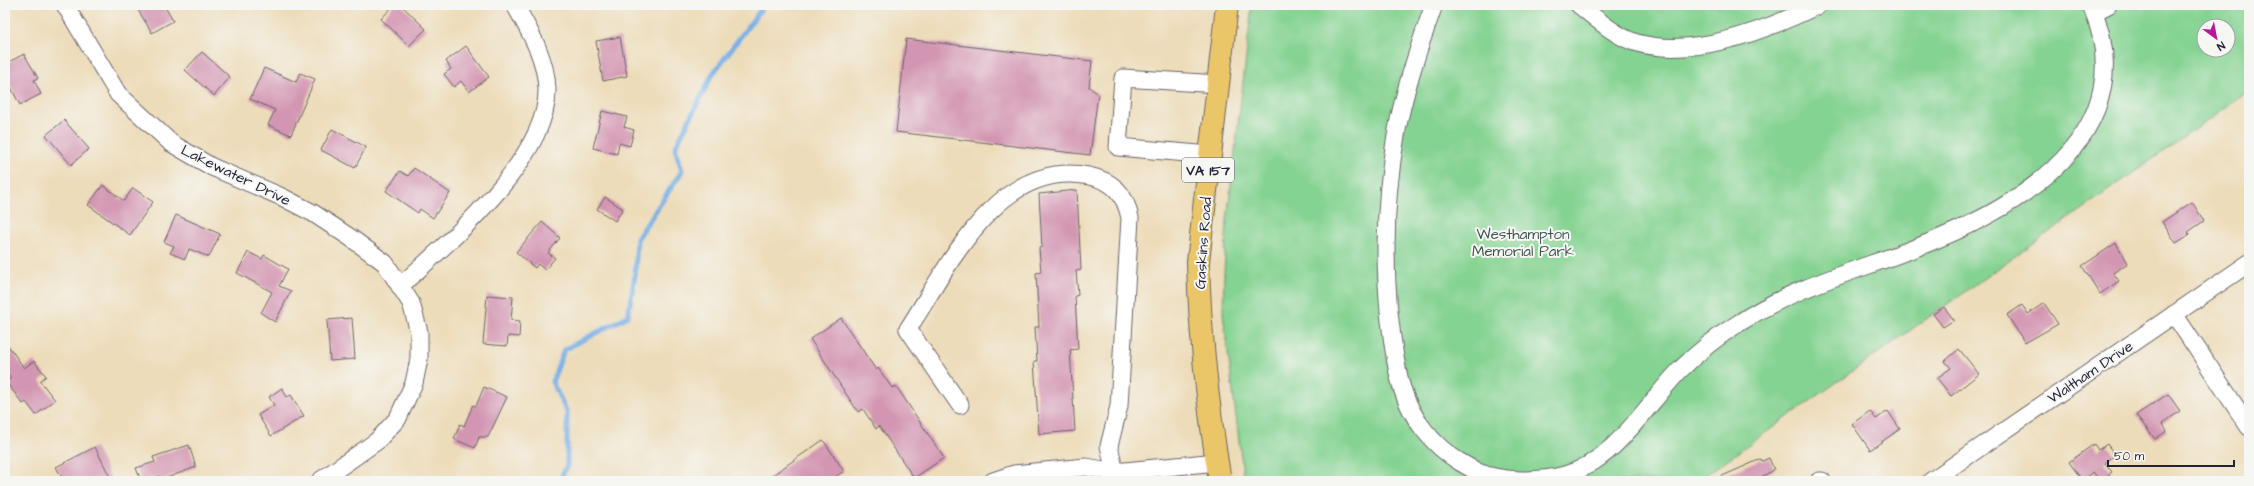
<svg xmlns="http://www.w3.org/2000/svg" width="2254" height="486" font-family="'Architects Daughter',sans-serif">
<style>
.green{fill:#85d392;stroke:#547a66;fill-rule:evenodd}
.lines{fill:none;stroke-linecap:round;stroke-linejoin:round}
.stream{stroke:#78b0e7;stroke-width:5}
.building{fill:#d396b2}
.minor-casing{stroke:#696367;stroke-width:19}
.major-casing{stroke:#696367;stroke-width:24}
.minor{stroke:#fff;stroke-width:17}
.major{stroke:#ebc669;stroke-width:22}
.labels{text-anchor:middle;stroke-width:4;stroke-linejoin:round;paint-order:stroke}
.shield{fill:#f6f6f2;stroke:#626272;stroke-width:1}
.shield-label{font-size:14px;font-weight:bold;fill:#22223b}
.street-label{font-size:15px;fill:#22223b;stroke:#f6f6f2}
.park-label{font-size:15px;fill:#405755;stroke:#f6f6f2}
</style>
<rect width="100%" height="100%" fill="#f6f6f2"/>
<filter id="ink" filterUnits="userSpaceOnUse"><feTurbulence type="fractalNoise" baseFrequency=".025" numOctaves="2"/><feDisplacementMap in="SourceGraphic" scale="8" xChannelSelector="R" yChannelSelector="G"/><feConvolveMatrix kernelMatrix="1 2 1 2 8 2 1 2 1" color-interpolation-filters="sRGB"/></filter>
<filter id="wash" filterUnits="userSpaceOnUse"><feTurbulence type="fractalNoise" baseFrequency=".012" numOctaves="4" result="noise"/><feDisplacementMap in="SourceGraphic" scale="16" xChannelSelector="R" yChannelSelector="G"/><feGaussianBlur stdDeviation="0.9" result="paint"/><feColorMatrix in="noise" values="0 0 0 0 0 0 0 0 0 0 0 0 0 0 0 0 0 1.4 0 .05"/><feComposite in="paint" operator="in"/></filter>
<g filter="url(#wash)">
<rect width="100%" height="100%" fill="#eddcb9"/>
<!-- green -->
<path class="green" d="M1252 5H2249V91L1697 481H1244L1223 313 1224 273 1227 220ZM2204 26H2228V50H2204Z"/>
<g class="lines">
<!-- stream -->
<path class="stream" d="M559 481 567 466V412L552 382 564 350 628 316 635 275 637 239 682 171 675 148 712 75 764 5"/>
</g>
<g id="blocks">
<!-- building -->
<g class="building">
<path d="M135 5H164L173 21 152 33Z"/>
<path d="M394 5H401L426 29 409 46 381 19Z"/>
<path d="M620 37 627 76 603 81 596 41Z"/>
<path d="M906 39 1092 61 1089 87 1098 94 1090 155 896 132Z"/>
<path d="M466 46 489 77 469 92 461 81 454 87 444 74 451 69 446 61Z"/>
<path d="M202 52 230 77 214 96 185 70Z"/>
<path d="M24 54 38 78 34 80 41 94 20 105 5 76V64Z"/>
<path d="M264 68 296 82 300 73 315 79 291 135 268 125 275 110 250 99Z"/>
<path d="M602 111 627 117 624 127 634 130 630 146 619 143 617 154 593 148Z"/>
<path d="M64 120 89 149 71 165 46 135Z"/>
<path d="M332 129 366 147 355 168 321 150Z"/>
<path d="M414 168 450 193 433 218 420 209 418 213 386 191 400 171 408 176Z"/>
<path d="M103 185 124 201 133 188 153 202 130 235 88 205Z"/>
<path d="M1077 190 1081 270 1076 271 1078 295 1075 296 1078 349 1070 350 1075 431 1039 434 1034 361H1037L1035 327H1039L1036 273 1041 272 1039 248 1042 247 1039 194Z"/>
<path d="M605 197 623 209 615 221 597 209Z"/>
<path d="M2192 202 2204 221 2188 232 2189 235 2176 243 2162 222Z"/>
<path d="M176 215 220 234 209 257 189 249 185 259 170 253 174 246 164 242Z"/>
<path d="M542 222 560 238 548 253 555 258 545 270 538 264 535 268 516 252Z"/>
<path d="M2116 243 2128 263 2113 273 2119 281 2100 294 2082 266Z"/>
<path d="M248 252 262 259 264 255 288 269 279 286 291 291 275 322 261 313 272 292 237 273Z"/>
<path d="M487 295 513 297 511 320 520 321 519 337 508 336 507 346 483 344Z"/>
<path d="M2044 303 2058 324 2025 343 2007 315 2022 305 2028 314Z"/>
<path d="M1944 307 1954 320 1943 327 1933 314Z"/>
<path d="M352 318 355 359 330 361 327 320Z"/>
<path d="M841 318 876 370 878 368 892 388 896 386 944 458 914 478 879 426 876 429 863 409 858 412 810 339Z"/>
<path d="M5 341 24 368 34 361 46 376 40 381 55 400 36 415 26 402 23 404 6 382 11 378 5 369Z"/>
<path d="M1959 349 1979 374 1951 396 1937 378 1951 368 1945 361Z"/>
<path d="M484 387 507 397 488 437H479L475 448 454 439 460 424 464 426 473 405 476 406Z"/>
<path d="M282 388 287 397 291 395 304 416 271 436 258 415 274 405 269 397Z"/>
<path d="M2168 394 2180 411 2162 424 2167 431 2155 439 2136 415Z"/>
<path d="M1870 411 1876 419 1888 411 1900 429 1870 450 1852 424Z"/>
<path d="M823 440 844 471 829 481H764Z"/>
<path d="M2094 444 2098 450 2107 444 2115 455 2105 463 2112 472 2100 481 2093 472 2082 480 2069 462Z"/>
<path d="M189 445 196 467 161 480 160 476 141 481 136 468 155 462 153 457Z"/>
<path d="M95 447 112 481H64L56 467Z"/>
<path d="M1769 458 1774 470 1754 481H1711L1761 459 1762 461Z"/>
</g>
</g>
</g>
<g filter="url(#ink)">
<use href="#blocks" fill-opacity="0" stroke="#696367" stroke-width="1"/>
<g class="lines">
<!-- minor casing -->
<g class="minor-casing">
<g id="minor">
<path d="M65 5 118 94 171 143 212 167 282 197 313 213 351 238 385 263 411 303 419 332V359L414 383 398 418 377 441 320 481"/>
<path d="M1434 5C1419 46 1405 87 1397 130 1385 193 1383 256 1390 321 1393 343 1395 366 1402 388 1411 418 1433 446 1460 462 1465 465 1472 469 1478 472 1502 482 1540 482 1565 475 1616 460 1645 406 1680 370 1697 353 1718 336 1739 323 1801 282 1873 267 1940 238 2037 197 2142 124 2091 5"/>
<path d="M1579 5C1596 18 1614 35 1634 42 1692 60 1767 30 1818 5"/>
<path d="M2094 12 2108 5"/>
<path d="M1210 155 1118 147 1123 78 1218 84"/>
<path d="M400 286C448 243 549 158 547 89 546 58 530 32 515 5"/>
<path d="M2174 314 2249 427"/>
<path d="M960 405 908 329C949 266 998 158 1089 176 1113 181 1125 193 1130 218L1119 406 1109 446 1117 481"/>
<path d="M993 481 1014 474 1086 467 1115 472 1217 462"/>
<path d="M1819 481H1822"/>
<path d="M1931 481 2249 263"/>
</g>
</g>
<!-- major casing -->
<g class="major-casing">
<path id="major" d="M1220 481C1208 408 1200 336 1198 262L1227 5"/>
</g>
<!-- minor -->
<use href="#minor" class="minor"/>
<!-- major -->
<use href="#major" class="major"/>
</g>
</g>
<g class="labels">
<!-- shield labels -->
<rect class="shield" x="1182" y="158" width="52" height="24" rx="3"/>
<g class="shield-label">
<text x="1208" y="175">VA 157</text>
</g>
<!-- street labels -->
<g class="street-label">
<text transform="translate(236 175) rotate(26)" y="5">Lakewater Drive</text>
<text transform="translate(1203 243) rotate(-86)" y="5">Gaskins Road</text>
<text transform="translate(2090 372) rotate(-34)" y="5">Waltham Drive</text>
</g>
<!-- park labels -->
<g class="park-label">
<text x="1523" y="239">Westhampton<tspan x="1523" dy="17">Memorial Park</tspan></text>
</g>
</g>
<!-- margin -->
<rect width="2254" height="486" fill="none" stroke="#f6f6f2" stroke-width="20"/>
<!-- north arrow -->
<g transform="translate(2216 38) rotate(148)"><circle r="19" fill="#f6f6f2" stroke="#a1a1a9"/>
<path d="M0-3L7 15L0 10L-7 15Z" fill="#b5179e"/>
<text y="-6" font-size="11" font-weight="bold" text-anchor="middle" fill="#22223b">N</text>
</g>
<!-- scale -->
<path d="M2108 460v6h126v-6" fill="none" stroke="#22223b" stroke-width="2"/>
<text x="2114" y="460" font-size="12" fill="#22223b" stroke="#f6f6f2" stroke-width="3" paint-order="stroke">50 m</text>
</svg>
